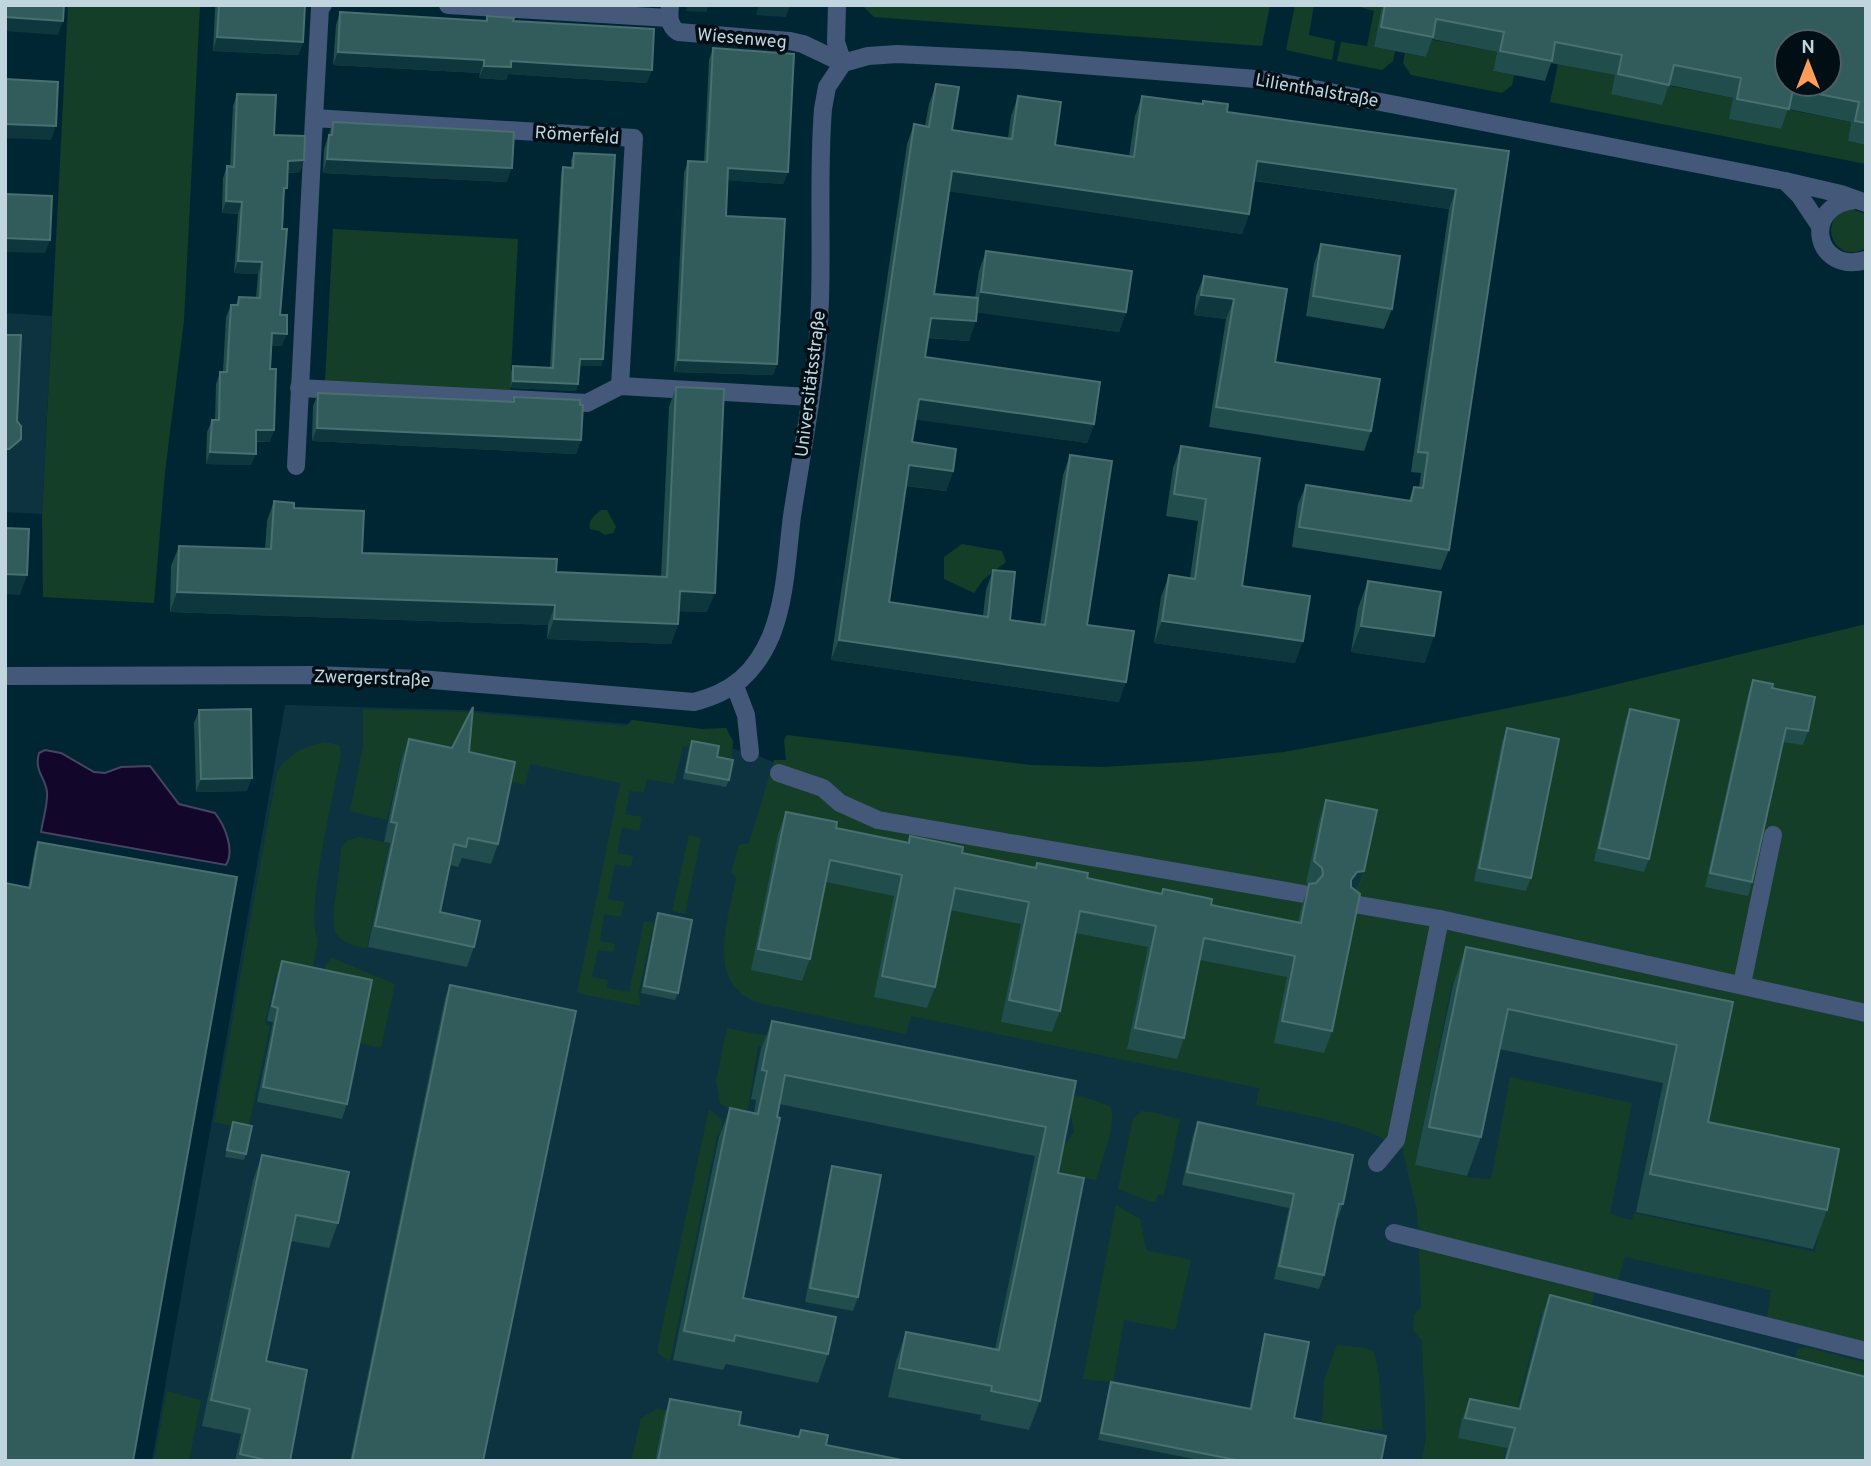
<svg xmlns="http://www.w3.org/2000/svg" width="1871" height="1466" font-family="Overpass,sans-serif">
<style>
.built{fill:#0d3340}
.green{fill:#153e28;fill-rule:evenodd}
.water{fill:#13062b;stroke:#474461;stroke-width:2}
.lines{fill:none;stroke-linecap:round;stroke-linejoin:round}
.street{stroke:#445879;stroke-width:18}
.wall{fill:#214d4c}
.shaded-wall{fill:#0d373c}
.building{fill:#325c5c;stroke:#496f70;stroke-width:2;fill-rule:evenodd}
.labels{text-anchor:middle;stroke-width:7;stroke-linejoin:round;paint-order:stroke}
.street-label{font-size:18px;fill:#c1d5de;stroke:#010e13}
</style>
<rect width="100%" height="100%" fill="#002634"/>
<!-- built -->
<g class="built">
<path d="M5 313 52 316 42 514 5 512Z"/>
<path d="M1866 650V1461H152L285 705 464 710 629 724 750 753 776 763 1144 795Z"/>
</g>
<!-- green -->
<g class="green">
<path d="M68 5H200L184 320 165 472 154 603 43 597 42 514Z"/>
<path d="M862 5H1270L1262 46 874 17Z"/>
<path d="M1295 5H1314L1309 35 1335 41 1332 60 1286 50Z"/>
<path d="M1353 5H1382L1374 47 1395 51 1393 61 1382 70 1337 61 1341 42 1367 46 1374 11Z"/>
<path d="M1429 39 1497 52 1493 71 1514 75 1512 85 1502 93 1411 75 1403 63 1405 53 1425 57Z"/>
<path d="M1558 64 1615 75 1611 94 1666 85 1733 98 1730 119 1781 129 1785 109 1851 122 1848 141 1866 145V164L1550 102Z"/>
<path d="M1852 209 1866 214V248C1833 267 1814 215 1852 209Z"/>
<path d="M333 229 518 239 510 392 325 382Z"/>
<path d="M601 510H607L616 527 613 533 605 535 599 531 590 529C588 520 595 515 601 510Z"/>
<path d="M962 544 1002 551 1006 562 983 580 974 593 944 579V557Z"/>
<path d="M1866 624V1345L1767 1317 1771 1290 1625 1257 1618 1280 1599 1275 1586 1325 1541 1314 1503 1461H1422L1426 1437 1422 1341 1413 1330 1414 1315 1421 1307 1417 1211 1402 1148C1358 1122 1306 1115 1256 1105L1259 1088 911 1016 906 1034 759 1003C704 984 728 921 736 878L731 872 739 845 749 843 774 760H786L784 740 787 735 1031 765 1103 767 1202 761 1284 752 1354 739 1568 696ZM1452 983 1723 1039 1696 1160 1827 1186 1815 1252 1634 1213 1632 1220 1610 1214 1632 1103 1510 1077 1491 1179 1474 1178 1415 1165Z"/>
<path d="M363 709 464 712 626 726 632 720 702 729 726 728 733 741 731 766 716 763 718 752 683 746 674 784 647 779 644 792 630 791 625 814 642 817 639 831 622 827 617 853 633 856 631 867 615 864 608 899 625 902 621 917 604 914 600 941 615 944 613 952 598 950 592 977 608 980 607 988 629 992 644 921 654 923 638 995 641 1006 577 993 620 783 530 764 525 785 401 758 387 820 350 811 363 746Z"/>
<path d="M324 742 339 745 341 754C335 788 304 915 318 940L310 981 276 974 265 1024 270 1026 248 1129 214 1122 277 772C287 754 304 747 324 742Z"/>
<path d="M689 835 701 838 685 914 672 911Z"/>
<path d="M359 837 389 843 367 948C328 944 332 924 336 893 338 878 340 863 341 849L346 841Z"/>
<path d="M332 958 395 984 381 1048 358 1043 321 983 326 964Z"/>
<path d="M727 1028 1091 1099 1111 1107C1116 1128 1102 1158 1096 1180L1060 1174 1062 1148 1074 1132 1069 1105 758 1046 748 1109H731L720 1104 716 1081Z"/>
<path d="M709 1109 722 1120 721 1131 717 1136 670 1362 658 1353V1346Z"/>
<path d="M1142 1111 1158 1113 1180 1120 1164 1195 1158 1194 1156 1202 1149 1201 1118 1189 1133 1119Z"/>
<path d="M1116 1205 1140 1219 1146 1250 1191 1260 1175 1330 1124 1320 1113 1382 1083 1379Z"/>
<path d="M1337 1345 1365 1348 1374 1352 1379 1375 1383 1430 1351 1429 1322 1422 1324 1380Z"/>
<path d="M1807 1347 1866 1363V1376L1795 1357 1798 1349Z"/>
<path d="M167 1391 201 1400 189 1461H154Z"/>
<path d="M657 1409 668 1411 664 1416 655 1461H631L641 1418Z"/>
</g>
<!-- water -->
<path class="water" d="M45 750 61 753 94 772 105 773 121 767 150 766 179 804 215 813C225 826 235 850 226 865L41 832C43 819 48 804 47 792 45 776 34 772 39 753Z"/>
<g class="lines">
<!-- street -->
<g class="street">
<path d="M448 5 669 18"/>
<path d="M670 5C669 16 668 25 678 32L790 41 803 44 843 63"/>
<path d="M837 5 836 42 843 63"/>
<path d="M843 63 868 56 897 54 1019 60 1268 80 1785 181 1841 194 1866 203"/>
<path d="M314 118 320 8 323 5"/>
<path d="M1785 181 1800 196 1820 226"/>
<path d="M1855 200C1801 205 1814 275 1866 260"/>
<path d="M299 388 587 403 620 386 810 397"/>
<path d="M296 466 314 118 634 138 620 386"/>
<path d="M5 676 315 675 420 679 694 702C733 692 755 673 771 636 786 599 787 555 792 516 803 444 818 372 820 300 822 236 818 172 823 109L827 87 843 63"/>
<path d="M735 686 746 715 750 753"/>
<path d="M779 773 823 788 840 803 878 820 1304 894"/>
<path d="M1354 904 1440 919 1866 1013"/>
<path d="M1742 984 1773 835"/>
<path d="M1377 1163 1396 1140 1440 919"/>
<path d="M1394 1233 1866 1351"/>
</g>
</g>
<!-- wall -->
<g class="wall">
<path d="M216 5H305L303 42 298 55 213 51 215 9Z"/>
<path d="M1382 5H1866V145L1848 141 1851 122 1788 109 1781 129 1729 119 1733 98 1669 85 1662 105 1611 94 1615 75 1551 63 1545 81 1493 71 1497 52 1432 39 1426 57 1374 47Z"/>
<path d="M340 12 485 21 487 16 513 21 647 83 508 74 506 80 479 78 480 73 333 65 336 25Z"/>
<path d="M713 48 788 172 783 184 727 180 726 216 777 364 773 375 674 372 684 173 688 161 704 162 709 60Z"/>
<path d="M936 84 952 130 1008 138 1011 116 1018 96 1055 145 1129 156 1135 116 1142 96 1202 104 1203 101 1227 112 1509 151 1449 550 1441 570 1292 547 1298 504 1306 485 1409 501 1414 487 1419 488 1421 473 1411 472 1449 209 1254 181 1249 214 1242 234 949 191 934 294 975 298 979 271 986 251 1126 312 1119 332 977 312 969 341 928 338 925 357 1094 424 1087 443 916 419 912 442 953 471 946 491 906 486 889 602 983 616 986 590 993 570 1010 620 1040 625 1063 475 1070 455 1087 625 1119 702 831 660 907 144 914 124 925 126 929 104Z"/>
<path d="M237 94 274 135 300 172 288 173 284 198 280 315 282 346 271 345 270 369V442H256L251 465 206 464 207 432 212 420H215L216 384 220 372H223L226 317 231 305H236L239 297 256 298 258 274 234 273 238 214 222 213 223 178 227 166 230 167 233 106Z"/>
<path d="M333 122 507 182 323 173 324 149Z"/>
<path d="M574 153 603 359 601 366H579L576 391 510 388 511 372 513 366 550 368 561 174 563 167H571V160Z"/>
<path d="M1321 244 1392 309 1384 329 1306 316 1314 264Z"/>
<path d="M1204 276 1287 289 1275 362 1371 431 1364 451 1209 427 1226 319 1194 315 1196 296Z"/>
<path d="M676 387 707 612 679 611 678 624 671 644 547 639 548 625 170 612 171 566 179 546 265 549 267 521 274 501 294 508 362 553 556 572 661 577 669 407Z"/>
<path d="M318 393 512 402 514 397 581 440 576 454 312 441 313 406Z"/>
<path d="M1181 446 1260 458 1242 586 1295 663 1154 643 1161 597 1169 575 1190 578 1198 521 1166 516 1173 468Z"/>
<path d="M1368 581 1425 663 1351 652 1358 608Z"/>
<path d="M1753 680 1772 688 1808 731 1803 745 1783 742 1752 882 1748 896 1705 887 1748 694Z"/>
<path d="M1630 709 1649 859 1644 872 1594 861 1625 722Z"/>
<path d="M199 710 247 791 196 792 194 723Z"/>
<path d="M1507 728 1531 878 1526 891 1474 881 1502 742Z"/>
<path d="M409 739 469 752 498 844 491 864 462 858 458 867 450 865 440 912 474 947 467 967 368 947 390 843 384 842 401 760Z"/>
<path d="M692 741 717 757 729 780 726 787 683 779 689 748Z"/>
<path d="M1326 800 1364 871 1357 892 1332 1031 1324 1053 1274 1043 1287 977 1200 960 1184 1038 1177 1059 1127 1049 1148 947 1075 933 1060 1011 1052 1032 1001 1022 1021 924 950 910 935 987 927 1008 874 997 894 896 826 882 810 959 802 981 751 970 778 834 786 812 836 828 908 842 910 836 962 853 1035 868 1037 863 1087 878 1161 894 1163 889 1211 905 1298 922 1302 905 1309 885 1306 883 1319 821Z"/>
<path d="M38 842 237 877 28 888 35 849Z"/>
<path d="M658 913 678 993 675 1000 641 993 655 920Z"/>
<path d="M1466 947 1733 1002 1708 1122 1827 1210 1813 1249 1636 1212 1663 1083 1499 1049 1481 1137 1467 1176 1415 1165 1453 985Z"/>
<path d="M282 961 347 1104 342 1119 257 1102 273 1022 267 1021 277 975Z"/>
<path d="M450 985 483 1461H350L445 998Z"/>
<path d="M772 1021 1076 1081 1058 1173 1040 1401 1029 1430 980 1420 981 1415 888 1397 896 1361 906 1332 995 1349 1035 1156 779 1104 743 1298 828 1354 818 1383 726 1364 723 1370 673 1360 719 1137 730 1108 754 1113 756 1100 751 1099 761 1049Z"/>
<path d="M233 1122 246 1154 244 1160 225 1157Z"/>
<path d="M1198 1122 1343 1204 1338 1218H1336L1324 1275 1319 1289 1274 1279 1289 1208 1182 1185 1193 1135Z"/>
<path d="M262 1155 338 1223 329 1248 291 1241 266 1361 290 1461H235L241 1434 202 1426 253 1180Z"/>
<path d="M832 1166 858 1297 853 1311 805 1302 828 1180Z"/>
<path d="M1550 1295 1866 1461H1504L1507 1448 1458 1438 1462 1419 1470 1399 1518 1409 1542 1315Z"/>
<path d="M1265 1334 1294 1418 1381 1461H1204L1098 1440 1109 1388 1111 1382 1249 1409 1263 1340Z"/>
<path d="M670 1399 739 1425 799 1437 801 1430 826 1445 907 1461H655L664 1416Z"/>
</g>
<!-- shaded-wall -->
<g class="shaded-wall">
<path d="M688 5H709L706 12 686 11Z"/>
<path d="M759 5H790L786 17 756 15Z"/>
<path d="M5 17 63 21 58 35 5 31Z"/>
<path d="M217 37 303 42 298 55 213 51Z"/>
<path d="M338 52 484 60 480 73 333 65Z"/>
<path d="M511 61 652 70 647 83 508 74 506 80 479 78 484 66Z"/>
<path d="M5 124 56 126 51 140 5 138Z"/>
<path d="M327 159 512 168 507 182 323 173Z"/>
<path d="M304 160 300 172 284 173 288 161Z"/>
<path d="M1257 161 1456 189 1449 209 1250 180Z"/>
<path d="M728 168 788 172 783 184 724 180Z"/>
<path d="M952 171 1249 214 1242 234 945 191Z"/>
<path d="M226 201 242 202 238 214 222 213Z"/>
<path d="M5 238 50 240 45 253 5 252Z"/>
<path d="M238 261 262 262 258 274 234 273Z"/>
<path d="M981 292 1126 312 1119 332 973 312Z"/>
<path d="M1201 295 1234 299 1226 319 1194 315Z"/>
<path d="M931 318 976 321 969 341 923 337Z"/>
<path d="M272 333 287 334 282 346 268 345Z"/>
<path d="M580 359H603L601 366H577Z"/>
<path d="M678 360 777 364 773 375 674 372Z"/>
<path d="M513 381 578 384 576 391 510 388Z"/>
<path d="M919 399 1094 424 1087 443 911 419Z"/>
<path d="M317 428 581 440 576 454 312 441Z"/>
<path d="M256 430H274L270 442 252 441Z"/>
<path d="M21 439 18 446 5 456V449Z"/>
<path d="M210 452 256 454 251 465 206 464Z"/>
<path d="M909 465 953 471 946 491 902 485Z"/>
<path d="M5 574 27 575 20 595 5 594Z"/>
<path d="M680 591 715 593 707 612 672 611Z"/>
<path d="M177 592 555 605 548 625 170 612Z"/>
<path d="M554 619 678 624 671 644 547 639Z"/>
<path d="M1162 621 1303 641 1295 663 1154 643Z"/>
<path d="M1361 626 1434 636 1425 663 1351 652Z"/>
<path d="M839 640 1126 682 1119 702 831 660Z"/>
<path d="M252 778 247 791 196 792 201 779Z"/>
<path d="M1364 871 1356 893 1349 894 1351 880 1357 872Z"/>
</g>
<!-- building -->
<g class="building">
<path d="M5 5H64L63 21 5 17Z"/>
<path d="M219 5H305L303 42 217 37Z"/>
<path d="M1385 5H1866V123L1855 121 1859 102 1793 89 1789 109 1737 99 1741 78 1674 65 1669 85 1618 74 1622 55 1555 42 1552 61 1500 51 1504 32 1436 19 1433 37 1381 27ZM1787 42H1829V84H1787Z"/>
<path d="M340 12 487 21V16L514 18 513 21 654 29 652 70 511 61V67L484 66V60L338 52Z"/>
<path d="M713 48 794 54 788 172 728 168 726 216 785 219 777 364 678 360 688 161 707 162Z"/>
<path d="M5 79 58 82 56 126 5 124Z"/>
<path d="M936 84 959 87 952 130 1012 139 1018 96 1061 102 1055 145 1134 157 1142 96 1203 104V101L1228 104 1227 112 1509 151 1449 550 1299 527 1306 485 1411 501 1414 487 1423 488 1428 453 1418 452 1456 189 1257 161 1249 214 952 171 934 294 978 298 976 321 931 318 925 357 1100 382 1094 424 919 399 912 442 956 449 953 471 909 465 889 602 988 617 993 570 1015 572 1010 620 1045 625 1070 455 1112 461 1087 625 1134 631 1126 682 839 640 914 124 929 127Z"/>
<path d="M237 94 276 95 274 135 305 136 304 160 288 161 287 188H284L282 229H287L280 315H287V334L272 333 270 369H276L274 430H256V454L210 452 212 420H219L220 372H227L231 305H238L239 297 260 298 262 262 238 261 242 202 226 201 227 166 234 167Z"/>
<path d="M333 122 514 132 512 168 327 159 329 135H332Z"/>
<path d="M574 153 615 155 603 359H580L578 384 513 381V366L553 368 563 167 573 168Z"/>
<path d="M5 194 52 196 50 240 5 238Z"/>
<path d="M1321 244 1400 256 1392 309 1313 296Z"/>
<path d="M986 251 1132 271 1126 312 981 292Z"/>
<path d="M1204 276 1287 289 1275 362 1380 379 1371 431 1216 407 1234 299 1201 295Z"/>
<path d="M5 335H21L17 421 21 426V439L9 449H5Z"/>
<path d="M676 387 724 389 715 593 680 591 678 624 554 619 555 605 177 592 179 546 271 549 274 501 294 503V508L364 511 362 553 557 559 556 572 667 577Z"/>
<path d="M318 393 514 402V397L580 400V405H583L581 440 317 428Z"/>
<path d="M1181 446 1260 458 1242 586 1310 596 1303 641 1162 621 1169 575 1195 579 1206 499 1174 494Z"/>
<path d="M5 528 29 529 27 575 5 574Z"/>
<path d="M1368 581 1441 592 1434 636 1361 626Z"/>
<path d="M1753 680 1773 684 1772 688 1815 697 1808 731 1786 728 1752 882 1710 873Z"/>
<path d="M473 707 469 752 515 762 498 844 468 838 466 847 454 844 440 912 480 921 474 947 375 926 397 823 391 822 409 739 452 748Z"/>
<path d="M251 709 252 778 201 779 199 710Z"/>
<path d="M1630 709 1679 720 1649 859 1599 848Z"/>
<path d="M1507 728 1559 739 1531 878 1479 868Z"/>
<path d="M692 741 719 746 717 757 733 760 729 780 686 772Z"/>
<path d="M1326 800 1377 810 1364 871 1357 872 1351 880V887L1360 894 1332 1031 1282 1021 1295 956 1204 938 1184 1038 1135 1028 1156 926 1080 911 1060 1011 1009 1000 1029 902 955 888 935 987 882 976 902 875 830 860 810 959 758 949 786 812 837 822 836 828 909 843 910 836 963 847 962 853 1036 868 1037 863 1088 873 1087 878 1162 894 1163 889 1212 899 1211 905 1301 923 1309 884 1316 883 1323 875 1322 868 1314 861Z"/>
<path d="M38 842 237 877 133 1461H5V883L30 888Z"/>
<path d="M658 913 692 920 678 993 644 986Z"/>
<path d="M1466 947 1733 1002 1708 1122 1839 1149 1827 1210 1650 1174 1677 1045 1508 1009 1481 1137 1429 1127Z"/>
<path d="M282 961 372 980 347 1104 263 1087 278 1008 272 1006Z"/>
<path d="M450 985 576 1011 483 1461H352Z"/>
<path d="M772 1021 1076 1081 1058 1173 1084 1178 1040 1401 991 1391 992 1386 899 1368 906 1332 999 1350 1046 1127 785 1075 777 1117 780 1118 743 1298 836 1317 828 1354 735 1335 734 1341 684 1331 730 1108 758 1114 767 1071 762 1070Z"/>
<path d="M233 1122 252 1126 246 1154 227 1150Z"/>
<path d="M1198 1122 1353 1155 1343 1204H1339L1324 1275 1279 1266 1294 1194 1187 1172Z"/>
<path d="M262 1155 349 1172 338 1223 296 1215 266 1361 307 1370 290 1461H270L240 1454 250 1409 211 1400Z"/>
<path d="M832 1166 881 1175 858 1297 810 1288Z"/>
<path d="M1550 1295 1866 1377V1461H1506L1515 1428 1465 1418 1470 1399 1520 1409Z"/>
<path d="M1265 1334 1309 1342 1294 1418 1386 1436 1381 1461H1241L1101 1433 1111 1382 1251 1409Z"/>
<path d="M670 1399 741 1412 739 1425 799 1437 801 1430 828 1435 826 1445 907 1461H658Z"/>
</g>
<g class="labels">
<!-- street labels -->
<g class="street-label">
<text transform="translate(742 38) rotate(5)" y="6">Wiesenweg</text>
<text transform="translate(1317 90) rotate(10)" y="6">Lilienthalstraße</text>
<text transform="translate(577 135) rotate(4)" y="6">Römerfeld</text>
<text transform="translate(810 384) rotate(-83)" y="6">Universitätsstraße</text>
<text transform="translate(372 678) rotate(2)" y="6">Zwergerstraße</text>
</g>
</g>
<!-- border -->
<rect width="1871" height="1466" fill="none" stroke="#c1d5de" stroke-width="14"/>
<!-- north arrow -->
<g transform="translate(1808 63)"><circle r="33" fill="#010e13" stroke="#4e5e64" stroke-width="2"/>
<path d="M0-5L12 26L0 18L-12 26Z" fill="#fe9c58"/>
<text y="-10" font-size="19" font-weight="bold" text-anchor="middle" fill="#c1d5de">N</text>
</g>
</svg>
